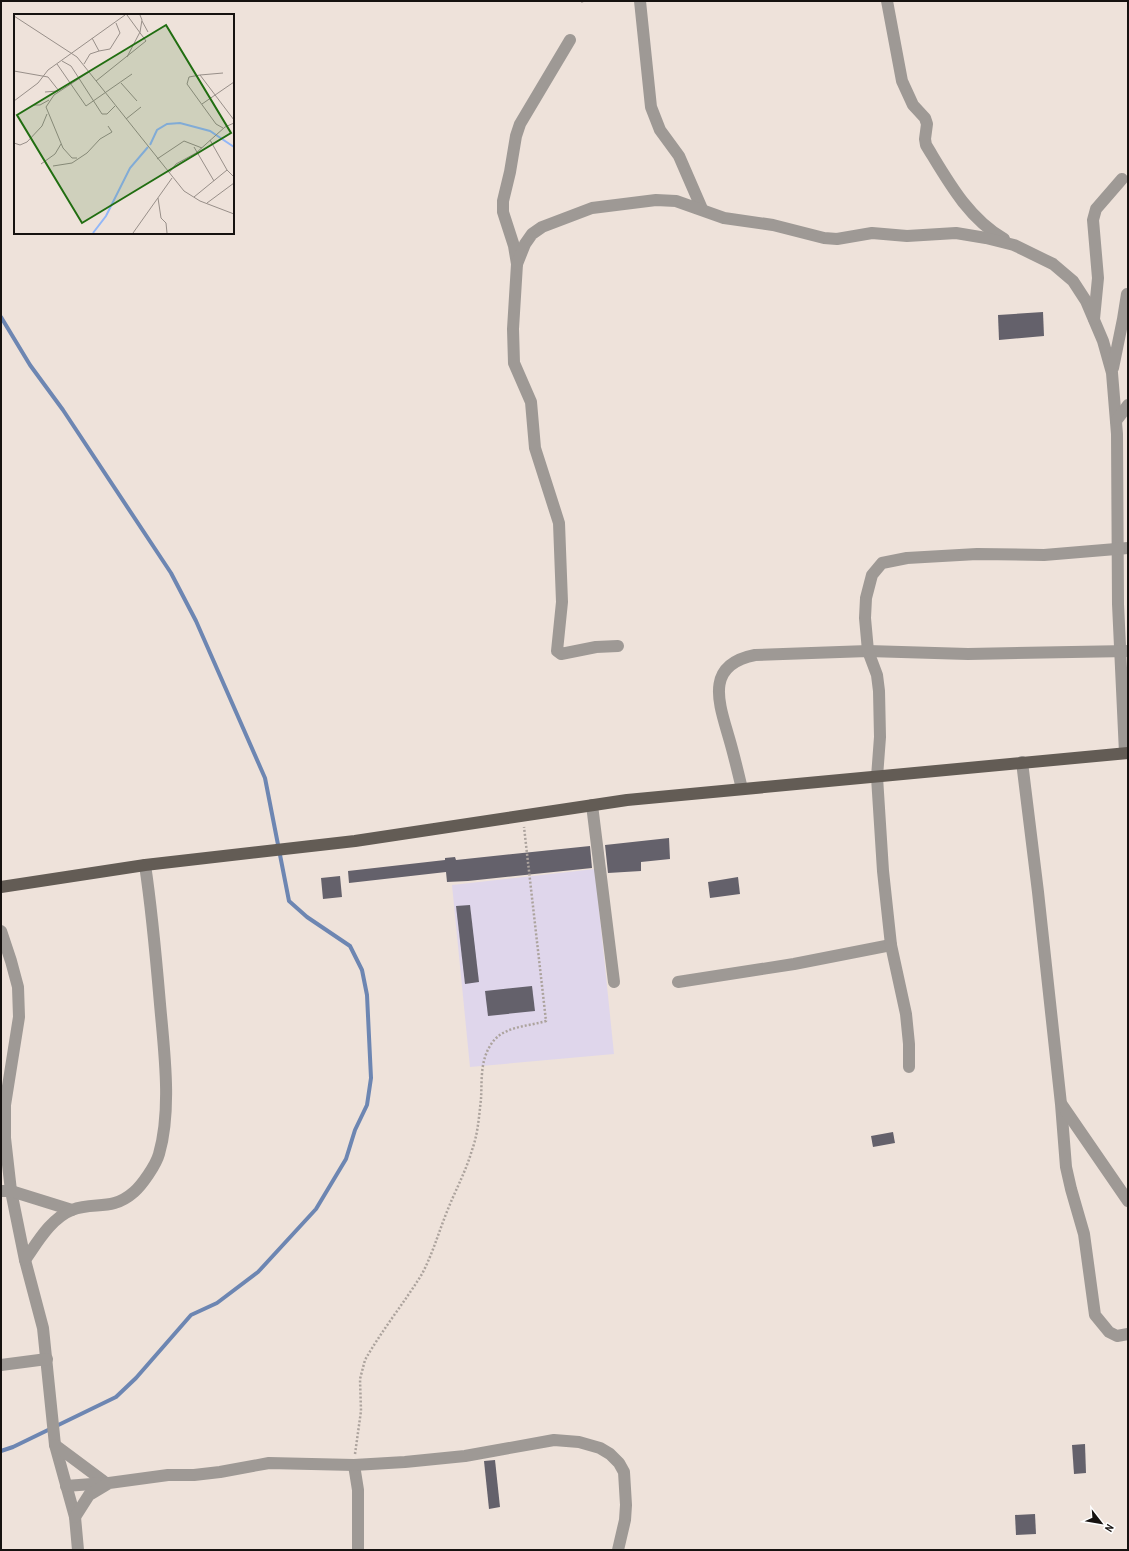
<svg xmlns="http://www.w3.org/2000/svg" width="1129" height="1551" font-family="'Archivo Narrow',sans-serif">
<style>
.commercial{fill:#dfd6eb}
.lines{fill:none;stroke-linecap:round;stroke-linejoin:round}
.stream{stroke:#6d86b2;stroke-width:4}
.building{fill:#64616b}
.path{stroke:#aca39d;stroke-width:2.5;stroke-dasharray:2 2;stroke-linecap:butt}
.minor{stroke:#9e9995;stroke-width:12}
.major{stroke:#635c55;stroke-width:12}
.inset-river{fill:none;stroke:#92b7f8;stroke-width:2}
.inset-road{fill:none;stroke:#988f89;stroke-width:1}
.view{fill:#216e11;fill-opacity:0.15;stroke:#216e11;stroke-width:2}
.inset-edge{fill:none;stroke:#161210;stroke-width:2}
</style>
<rect width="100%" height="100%" fill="#eee2da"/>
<!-- commercial -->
<path class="commercial" d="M595 869 614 1054 470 1067 452 885Z"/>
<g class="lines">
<!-- stream -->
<path class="stream" d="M1 317 30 365 63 410 171 573 196 621 265 778 289 901 307 917 350 946 362 970 367 995 371 1078 367 1105 355 1130 346 1159 316 1209 258 1272 217 1303 191 1315 136 1378 116 1397 13 1447 1 1451"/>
</g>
<!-- building -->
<g class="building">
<path d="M1043 312 1044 336 999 340 998 315Z"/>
<path d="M669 838 670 859 641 862V871L608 873 605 845Z"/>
<path d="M590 846 592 868 468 881 447 882 446 872 349 883 348 871 445 860V858L455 857 456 860Z"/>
<path d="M340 876 342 897 323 899 321 878Z"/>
<path d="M738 877 740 894 710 898 708 882Z"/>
<path d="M470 905 479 982 465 984 456 906Z"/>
<path d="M532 986 535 1011 488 1016 485 991Z"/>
<path d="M893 1132 895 1143 873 1147 871 1136Z"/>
<path d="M1085 1444 1086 1473 1074 1474 1072 1445Z"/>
<path d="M495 1460 500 1507 489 1509 484 1461Z"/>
<path d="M1035 1514 1036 1534 1016 1535 1015 1515Z"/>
</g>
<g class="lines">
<!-- path -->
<g class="path">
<path d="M581 2 583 1"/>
<path d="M355 1454 361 1411 360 1379 365 1360C382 1330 404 1303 422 1274 433 1253 439 1231 448 1209 456 1189 466 1171 472 1150 478 1134 479 1116 481 1099 482 1082 480 1062 490 1046 501 1026 526 1027 546 1021L524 827"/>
</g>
<!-- minor -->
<g class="minor">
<path d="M640 1 651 107 660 130 679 156 702 209"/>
<path d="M887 1 902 81 913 105 925 118 927 124 925 139 926 145C948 181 967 217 1004 239"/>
<path d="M570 40 520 124 516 136 510 172 503 201V212L514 246 517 264 513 329 514 363 531 402 535 448 559 523 562 602 557 651 561 654 596 647 618 646"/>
<path d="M517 264 525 244 532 234 542 227 592 208 656 200 676 201 724 218 773 225 824 238 837 239 872 233 907 236 956 233 986 238 1014 245 1053 264 1073 281 1086 301 1103 341 1112 373 1117 434 1118 604 1125 753"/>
<path d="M1094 319 1098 278 1093 220 1096 209 1122 179"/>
<path d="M1113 368 1123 319 1127 294"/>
<path d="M1116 421 1128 405"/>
<path d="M1022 762 1038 892 1061 1104 1066 1167 1071 1189 1084 1234 1095 1315 1109 1332 1117 1336 1128 1334"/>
<path d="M742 789C738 772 734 755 729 738 719 703 704 665 755 655L868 651 968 654 1128 651"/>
<path d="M592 805 614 982"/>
<path d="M1 931 11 961 18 987 19 1017 5 1105V1138L11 1191 25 1260 43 1328 55 1445 75 1517 78 1550"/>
<path d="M678 982 794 964 891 945"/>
<path d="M909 1067V1044L906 1014 891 945 883 871 877 777 880 737 879 691 877 675 868 651 865 618 866 598 872 575 882 563 907 558 977 554 1044 555 1128 548"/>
<path d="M1062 1105 1128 1201"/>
<path d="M1 1191H11L72 1210"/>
<path d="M25 1260C37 1243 51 1218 72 1210 95 1201 111 1212 134 1192 142 1185 156 1165 159 1154 172 1109 164 1050 160 1004 156 957 152 911 145 865"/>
<path d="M1 1365 47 1359"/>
<path d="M55 1445 106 1483"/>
<path d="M354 1465 358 1490V1550"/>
<path d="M66 1486 105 1483"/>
<path d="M75 1517 89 1495 109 1483 168 1475H194L220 1472 269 1463 354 1465 405 1462 465 1456 554 1440 579 1442 600 1448 610 1454 619 1463 624 1472 626 1505 625 1520 618 1550"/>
</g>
<!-- major -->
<path class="major" d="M1 887 145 865 355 841 627 800 1128 753"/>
</g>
<!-- overview -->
<g transform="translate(14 14)">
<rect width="220" height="220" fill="#eee2da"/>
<path class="inset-river" d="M136 131 143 116 153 110 166 109 196 117 220 133M79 219 92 202 116 154 134 133"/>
<path class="inset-road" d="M0 2 63 43 170 177 186 187 220 200M128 7 134 18M78 24 85 37 96 35 106 19 102 9M113 43 126 18 128 6 126 1M48 47 57 52 88 100H93L101 92M43 50 72 92 118 60M70 50 76 40 85 37M0 57 34 63 45 77M209 59 186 61 220 106M186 61 175 63 173 70 202 110 209 114M82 67 132 27 113 1M107 69 123 87M31 78 44 77M0 87 24 69 34 56 111 1M188 90 220 68M20 91H26L35 86M112 105 127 93M196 126 213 156 220 163M0 129 6 131 13 128 28 112 33 100M180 133 200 167M63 144H58L49 134 32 93 40 81 75 58M143 145 170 127 188 134M27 150 41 140 47 130M39 152 58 149 73 139 86 125 98 118 94 112M155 159 162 150 182 139 211 113 220 109M180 183 213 156M144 184 147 204 152 209 153 219M193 189 220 169M119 219 158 164"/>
<path class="view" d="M152 11 217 119 68 209 3 101Z"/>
<rect width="220" height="220" class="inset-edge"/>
</g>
<!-- border -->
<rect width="1129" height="1551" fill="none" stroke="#161210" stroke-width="4"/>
<!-- north arrow -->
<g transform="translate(1101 1523) rotate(121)" stroke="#ffffff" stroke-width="3" paint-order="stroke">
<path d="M0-3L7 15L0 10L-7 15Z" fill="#161210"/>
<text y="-6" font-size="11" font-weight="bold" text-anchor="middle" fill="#161210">N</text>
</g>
</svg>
